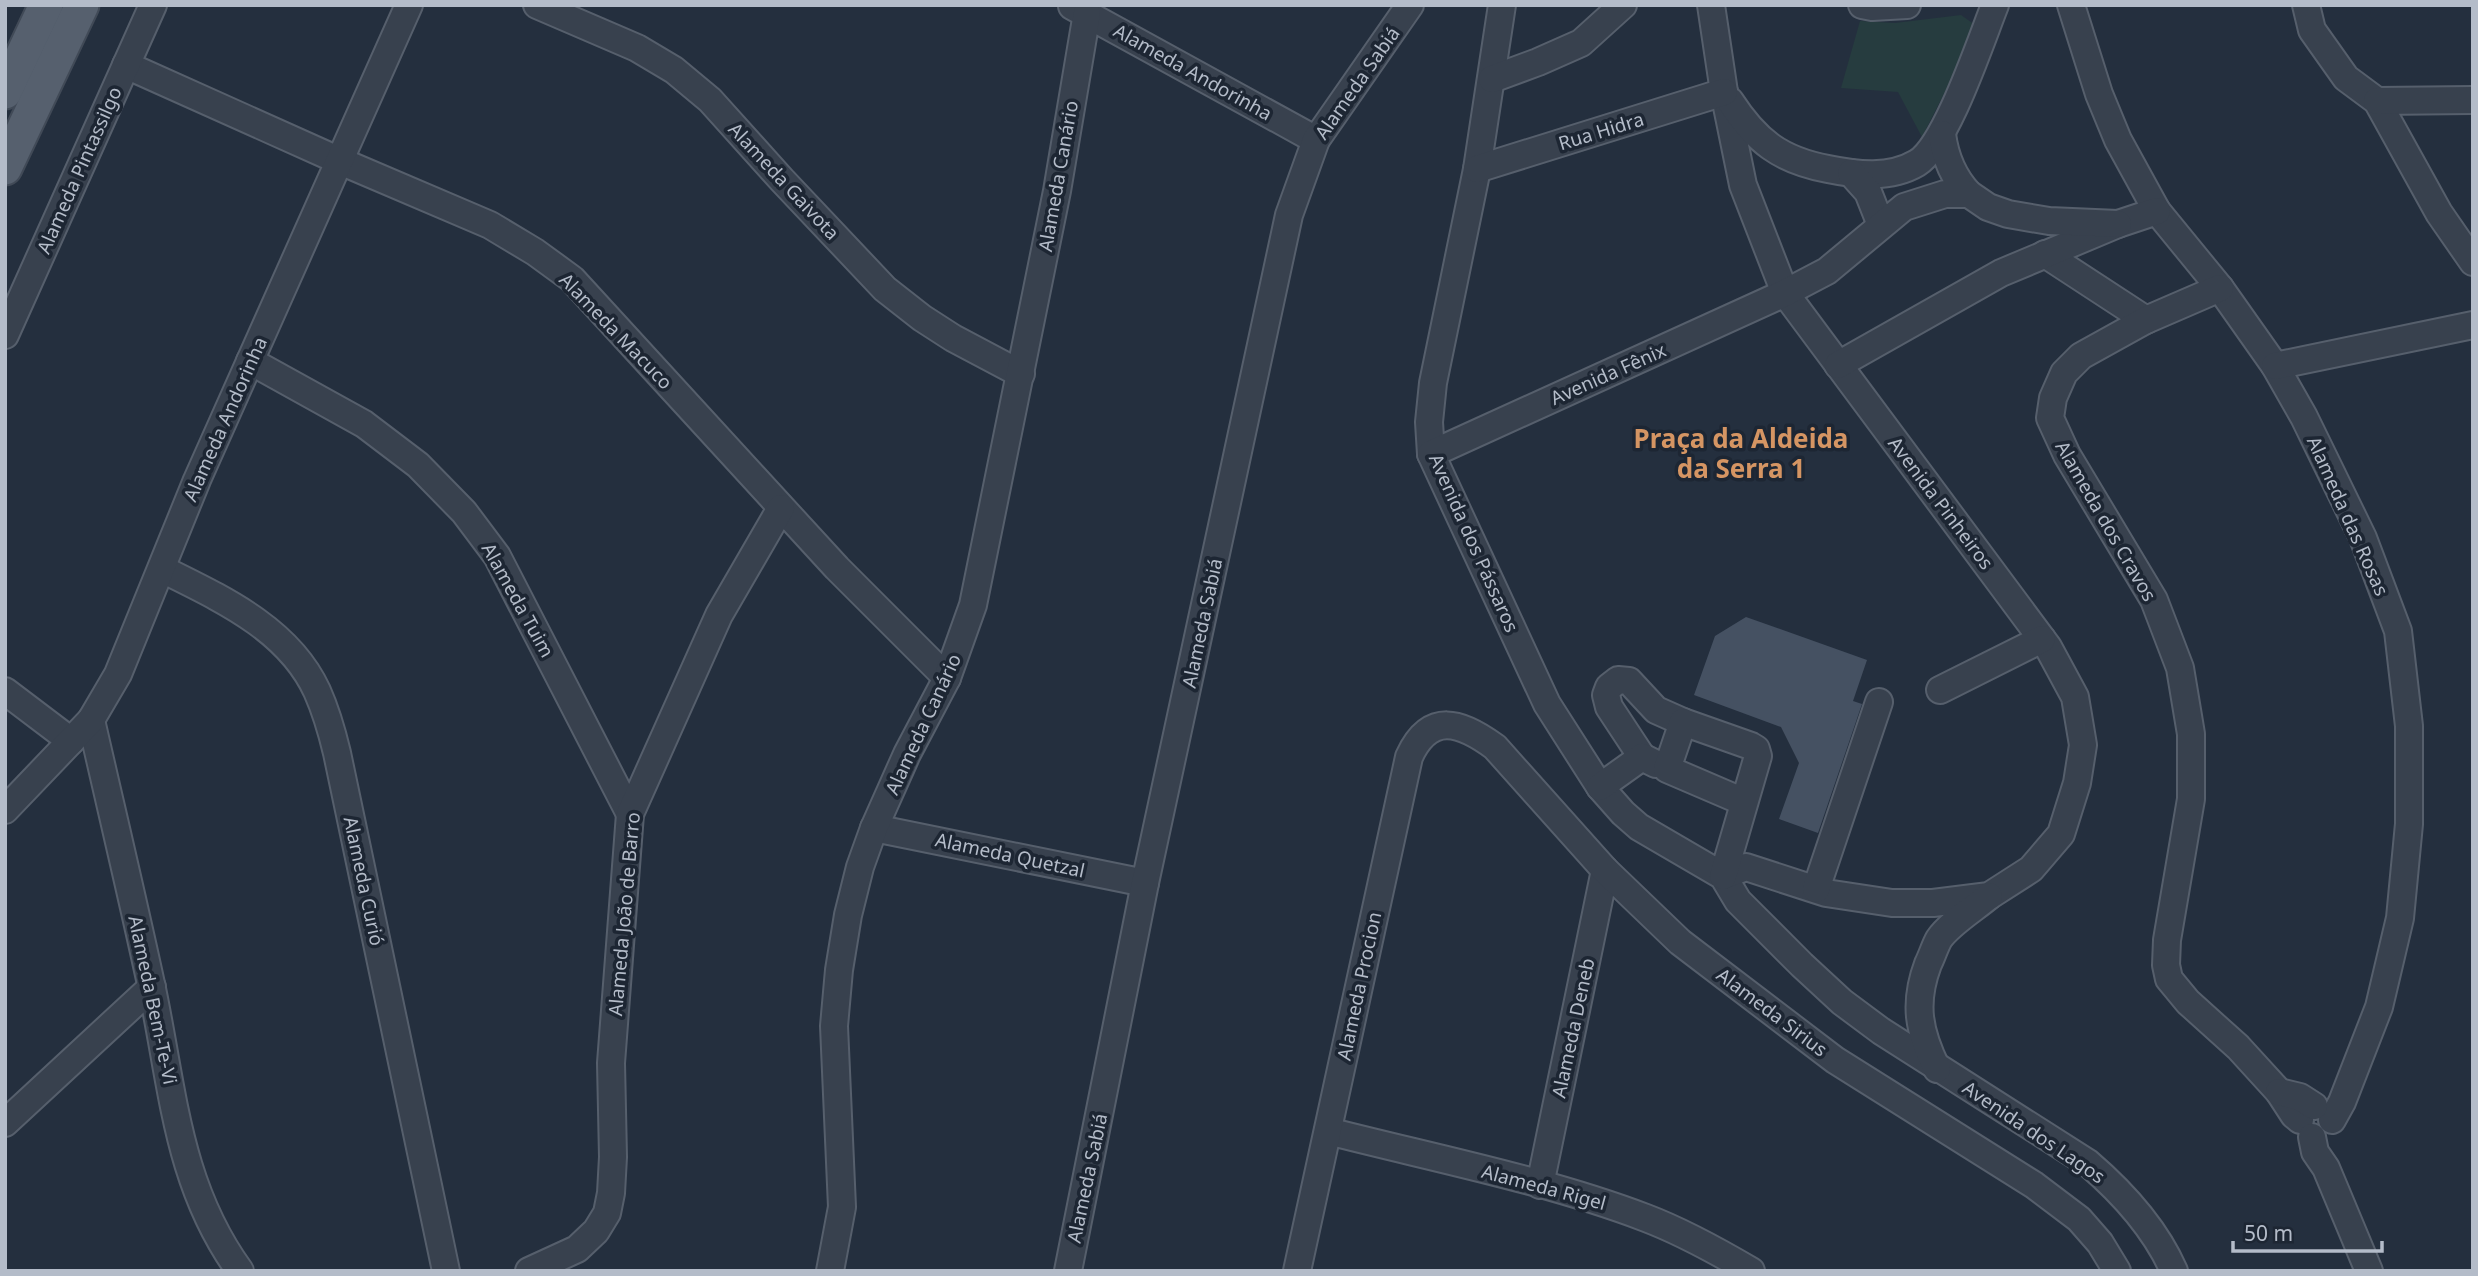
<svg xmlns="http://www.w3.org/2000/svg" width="2478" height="1276" font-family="'Noto Sans',sans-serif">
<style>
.green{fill:#263c3f}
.building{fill:#455162}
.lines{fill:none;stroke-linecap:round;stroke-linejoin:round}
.minor-casing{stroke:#565f6c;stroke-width:30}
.major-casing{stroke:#414a57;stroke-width:37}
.minor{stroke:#38414e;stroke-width:26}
.major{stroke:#56606e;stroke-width:33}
.labels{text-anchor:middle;stroke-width:7;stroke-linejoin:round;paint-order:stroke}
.street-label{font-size:19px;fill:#b4bcc9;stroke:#1d2633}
.district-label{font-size:26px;font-weight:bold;fill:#d59563;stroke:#1d2633}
</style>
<rect width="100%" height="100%" fill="#242f3e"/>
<!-- green -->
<path class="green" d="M1961 15 1978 27 1922 137 1898 92 1841 88 1860 21 1895 23Z"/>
<!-- building -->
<path class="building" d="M1746 617 1867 660 1853 701 1862 704 1818 833 1779 819 1799 763 1781 727 1694 695 1715 636Z"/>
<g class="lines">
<!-- minor casing -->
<g class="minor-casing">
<g id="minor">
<path d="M537 5 637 48 674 70 710 100 782 180 885 289 922 318 953 338 1021 374"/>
<path d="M1502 5 1477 169 1433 383 1429 422 1431 454 1547 704 1600 787 1623 813 1639 827 1723 876 1738 901 1802 965 1842 1002 1881 1031 2088 1163C2123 1193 2155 1228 2174 1271"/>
<path d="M1711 5 1724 92 1743 185 1785 293 2048 647 2075 697 2083 745 2077 783 2061 834 2031 869 1989 896 1933 903H1892L1826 893 1746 867 1723 876"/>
<path d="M1862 5 1872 7 1907 5"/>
<path d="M2071 5 2099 94 2118 140 2157 211 2220 288 2275 366 2304 417 2363 538 2398 631 2409 726V824L2400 918 2379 1007 2342 1102 2332 1120"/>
<path d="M2306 5 2312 30 2346 78 2377 101 2439 213 2473 262"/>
<path d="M1072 6 1316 140"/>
<path d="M126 65 340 161 490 225 535 252 572 279 837 568 947 678"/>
<path d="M1492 79 1538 62 1581 43 1623 5"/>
<path d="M1730 101C1756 141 1780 160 1828 169 1857 175 1890 179 1917 163 1946 146 1981 40 1995 5"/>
<path d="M2377 101 2473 100"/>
<path d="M1942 134C1945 157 1953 177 1969 194"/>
<path d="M1477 169 1724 92"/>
<path d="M1851 173 1868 192 1881 225"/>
<path d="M2045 254 2146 320"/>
<path d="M2220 288 2146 320 2081 356 2064 373 2053 398 2050 418 2067 455 2154 600 2180 668 2191 734V799L2167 940 2166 965 2169 979 2188 1002 2238 1047 2279 1092 2294 1115 2300 1120"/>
<path d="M5 335 153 5"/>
<path d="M250 361 364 424 418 465 464 512 497 556 630 814"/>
<path d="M1838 365 2001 273 2118 224 2157 211"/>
<path d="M2275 366 2473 325"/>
<path d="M1431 454 1785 293 1827 271 1904 207 1945 194H1969L1988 207 2008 214 2049 221 2118 224"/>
<path d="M162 569C220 598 288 628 317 691 326 711 332 732 337 753L446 1271"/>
<path d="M1940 690 2042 639"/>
<path d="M5 691 71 741"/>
<path d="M91 720C111 808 132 896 151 984 173 1086 176 1183 240 1271"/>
<path d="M1642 757 1609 707 1606 695 1609 687 1618 680 1629 681 1656 710 1683 722"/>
<path d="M1600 787 1642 757 1656 764"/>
<path d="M5 810 91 720 118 674 197 480 409 5"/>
<path d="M874 828 1145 883"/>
<path d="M1723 876 1758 756 1756 749 1751 746 1683 722 1667 769 1744 802"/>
<path d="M1816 889 1879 702"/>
<path d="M1937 1069C1919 1032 1913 1004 1928 964 1932 956 1935 946 1939 939 1949 924 1975 908 1989 896"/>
<path d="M2279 1092 2300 1097 2314 1106"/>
<path d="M5 1123 152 987"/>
<path d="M1328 1131C1433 1158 1546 1180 1646 1218 1683 1232 1717 1251 1751 1271"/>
<path d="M2312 1137 2315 1152 2326 1168 2369 1271"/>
<path d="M1540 1185 1605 870"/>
<path d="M529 1271 577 1249 596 1231 607 1213 611 1193 613 1157 611 1063 630 814 719 615 781 508"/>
<path d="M830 1271 842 1207 834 1026 839 970 848 915 860 867 874 828 907 754 947 678 973 605 1057 191 1087 13"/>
<path d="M1068 1271 1145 883 1289 215 1316 140 1410 5"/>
<path d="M1297 1271 1409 757C1430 711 1461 722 1495 747L1605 870 1680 942 1835 1060 2034 1185 2079 1219 2100 1243 2117 1271"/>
</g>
</g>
<!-- major casing -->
<g class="major-casing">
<g id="major">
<path d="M5 92 46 5"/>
<path d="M5 168 82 5"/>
</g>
</g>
<!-- minor -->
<use href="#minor" class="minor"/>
<!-- major -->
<use href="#major" class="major"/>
</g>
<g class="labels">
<!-- street labels -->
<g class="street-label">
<text transform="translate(1193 72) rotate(29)" y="7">Alameda Andorinha</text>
<text transform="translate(1357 83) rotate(-55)" y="7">Alameda Sabiá</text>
<text transform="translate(1601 131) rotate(-17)" y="7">Rua Hidra</text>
<text transform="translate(79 170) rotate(-66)" y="7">Alameda Pintassilgo</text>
<text transform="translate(1058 176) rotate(-80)" y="7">Alameda Canário</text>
<text transform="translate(784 181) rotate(47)" y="7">Alameda Gaivota</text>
<text transform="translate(616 331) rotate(46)" y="7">Alameda Macuco</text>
<text transform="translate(1608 374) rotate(-24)" y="7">Avenida Fênix</text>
<text transform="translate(225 419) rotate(-66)" y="7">Alameda Andorinha</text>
<text transform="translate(1941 503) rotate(53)" y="7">Avenida Pinheiros</text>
<text transform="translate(2348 516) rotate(66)" y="7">Alameda das Rosas</text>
<text transform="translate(2106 521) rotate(60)" y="7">Alameda dos Cravos</text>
<text transform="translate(1474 543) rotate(66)" y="7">Avenida dos Pássaros</text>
<text transform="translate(518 600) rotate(61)" y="7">Alameda Tuim</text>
<text transform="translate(1202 623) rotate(-78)" y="7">Alameda Sabiá</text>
<text transform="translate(923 724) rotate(-65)" y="7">Alameda Canário</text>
<text transform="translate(1010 855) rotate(12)" y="7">Alameda Quetzal</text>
<text transform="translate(364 881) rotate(78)" y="7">Alameda Curió</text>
<text transform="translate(624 914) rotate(-85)" y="7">Alameda João de Barro</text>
<text transform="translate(1359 986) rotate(-78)" y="7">Alameda Procion</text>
<text transform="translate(153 1000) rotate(78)" y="7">Alameda Bem-Te-Vi</text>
<text transform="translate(1772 1012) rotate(37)" y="7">Alameda Sirius</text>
<text transform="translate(1573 1028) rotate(-78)" y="7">Alameda Deneb</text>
<text transform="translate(2034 1132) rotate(34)" y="7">Avenida dos Lagos</text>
<text transform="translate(1087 1178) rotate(-78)" y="7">Alameda Sabiá</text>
<text transform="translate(1544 1187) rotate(15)" y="7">Alameda Rigel</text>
</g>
<!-- district labels -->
<g class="district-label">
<text x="1741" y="448">Praça da Aldeida<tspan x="1741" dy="30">da Serra 1</tspan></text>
</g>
</g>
<!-- border -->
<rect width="2478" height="1276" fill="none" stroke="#b4bcc9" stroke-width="14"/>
<!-- scale -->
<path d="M2233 1241v10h149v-10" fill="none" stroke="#b4bcc9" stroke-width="3.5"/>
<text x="2244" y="1241" font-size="21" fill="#b4bcc9" stroke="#1d2633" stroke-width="5" paint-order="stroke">50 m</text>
</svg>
